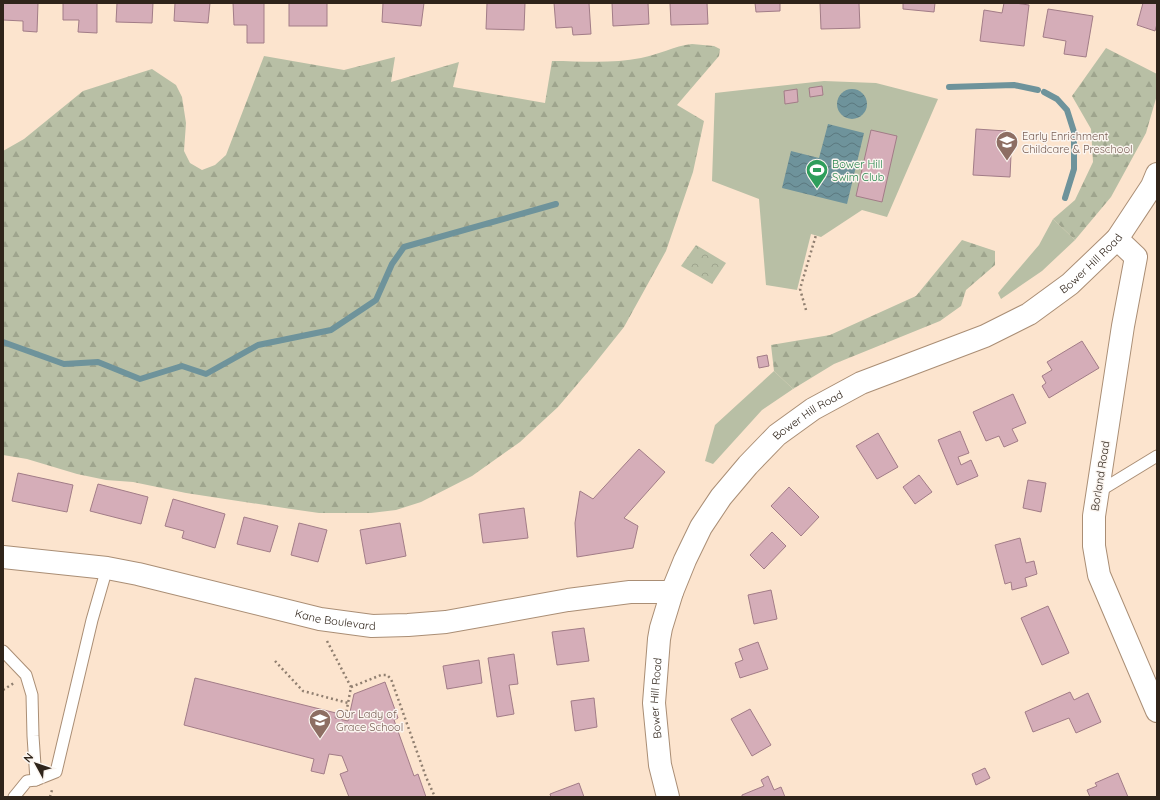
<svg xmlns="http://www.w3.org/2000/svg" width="1160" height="800" font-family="Quicksand,sans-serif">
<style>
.green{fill:#b8bfa5}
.forest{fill:url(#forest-firs)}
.park{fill:url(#park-crowns)}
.water{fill:url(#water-waves)}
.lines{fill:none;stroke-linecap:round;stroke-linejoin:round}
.stream{stroke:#6e939b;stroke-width:6}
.building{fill:#d5adb8;stroke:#a27c87}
.service-casing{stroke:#aa8e75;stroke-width:13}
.minor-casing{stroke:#aa8e75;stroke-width:24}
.tertiary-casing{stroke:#aa8e75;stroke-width:24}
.secondary-casing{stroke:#aa8e75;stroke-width:24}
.path{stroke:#907f70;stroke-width:2.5;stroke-dasharray:2 3;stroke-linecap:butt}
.service{stroke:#fff;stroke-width:11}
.minor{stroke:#fff;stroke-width:22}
.tertiary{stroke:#fff;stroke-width:22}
.secondary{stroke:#fff;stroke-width:22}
.labels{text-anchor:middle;stroke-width:3;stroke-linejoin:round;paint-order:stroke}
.education-label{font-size:11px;fill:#785e54;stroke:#fbf5f0;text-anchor:start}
.leisure-label{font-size:11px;fill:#27864d;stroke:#fbf5f0;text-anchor:start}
.street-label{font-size:11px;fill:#2f241a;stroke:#fbf5f0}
</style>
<defs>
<pattern id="forest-firs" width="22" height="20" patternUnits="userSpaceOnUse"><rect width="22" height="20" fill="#b8bfa5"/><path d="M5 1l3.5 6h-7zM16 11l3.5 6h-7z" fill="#9ea48d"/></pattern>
<pattern id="park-crowns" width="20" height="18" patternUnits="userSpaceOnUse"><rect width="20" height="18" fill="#b8bfa5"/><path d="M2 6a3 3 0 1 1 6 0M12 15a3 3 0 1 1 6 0" fill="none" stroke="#9ea48d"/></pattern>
<pattern id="water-waves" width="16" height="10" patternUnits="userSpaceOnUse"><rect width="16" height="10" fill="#6e939b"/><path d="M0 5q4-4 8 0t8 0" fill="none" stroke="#5b787e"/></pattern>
</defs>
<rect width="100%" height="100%" fill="#fce4ce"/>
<!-- green -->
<g class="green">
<path d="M824 81 876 83 938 99 887 217 862 210 821 237 811 234 797 290 766 285 759 199 712 181 715 93Z"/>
<path d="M1053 219 1075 240 1042 271 1001 299 998 293 1039 245Z"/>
<path d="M774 371 793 389 762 410 713 464 705 461 715 425Z"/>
</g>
<!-- forest -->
<g class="forest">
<path d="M692 44 714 46 720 49 719 56 677 105 704 121 693 172 666 251 624 327 592 367 558 407 520 442 472 476 421 502 396 510 371 513H319L291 509 186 493 133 482 106 480 77 474 27 459 3 455V151L24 139 83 91 152 69 176 85 182 97 186 123 184 151 190 163 202 170 215 165 226 155 264 56 344 70 395 57 391 82 459 62 453 87 545 103 552 61C581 61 612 64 641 58 658 55 674 46 692 44Z"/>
<path d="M1106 48 1157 74V95L1146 133 1111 197 1075 240 1053 219 1075 200 1093 162 1091 129 1072 96Z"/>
<path d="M962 240 995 251V265L966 290 961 306 940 321 834 364 793 389 774 371 771 345 830 335 916 296Z"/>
</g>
<!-- park -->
<path class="park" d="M696 245 726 263 712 284 681 266Z"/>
<!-- water -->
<g class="water">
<circle cx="852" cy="104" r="15"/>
<path d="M828 124 864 133 847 204 782 188 791 151 819 158Z"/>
</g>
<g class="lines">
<!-- stream -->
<g class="stream">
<path d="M949 87 1014 85 1038 90"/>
<path d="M1044 92 1057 99 1067 110 1074 132V169L1065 198"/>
<path d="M3 342 64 364 98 362 140 379 182 366 206 374 258 345 331 330 376 300 392 264 404 247 556 204"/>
</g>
</g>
<!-- building -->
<g class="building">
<path d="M3 3H38L37 32 23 31V21L3 20Z"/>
<path d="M63 3H97V33L78 32 79 20H63Z"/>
<path d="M117 3H153L152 23 116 22Z"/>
<path d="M175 3H210L208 23 174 21Z"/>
<path d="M233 3H264V43H247V25H234Z"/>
<rect x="289" y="3" width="38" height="23"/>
<path d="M383 3H424L421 26 382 22Z"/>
<path d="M487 3H525L524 30 486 29Z"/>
<path d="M554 3H589L591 34 573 35 572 27 556 28Z"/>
<path d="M612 3H648L649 24 613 26Z"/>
<path d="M670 3H707L708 24 671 25Z"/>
<path d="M755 3H780V11L756 12Z"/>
<path d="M820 3H859L860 28 821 29Z"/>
<path d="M903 3H935L934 12 903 9Z"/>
<path d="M1004 3H1015L1029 5 1024 46 980 41 984 10 1002 13Z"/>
<path d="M1143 3H1157V24L1155 31 1137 25Z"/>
<path d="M1048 9 1093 16 1086 57 1064 54 1066 41 1043 37Z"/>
<path d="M822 86 823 95 810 97 809 88Z"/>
<path d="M797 89 798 102 785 104 784 91Z"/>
<path d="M976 129 1006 131 1004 155H1011L1010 177 973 175Z"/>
<path d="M871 130 897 136 882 202 856 196Z"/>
<path d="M1082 341 1099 368 1049 398 1042 386 1046 383 1042 376 1052 370 1047 362Z"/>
<path d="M767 355 769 366 759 368 757 357Z"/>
<path d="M1013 394 1026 423 1012 429 1018 441 1004 447 999 436 986 441 973 412Z"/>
<path d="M960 431 969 453 958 457 961 465 971 460 978 476 957 485 938 440Z"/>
<path d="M878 433 898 467 877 479 856 446Z"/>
<path d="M639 449 665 472 624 518 638 526 633 548 577 557 575 523 580 491 593 499Z"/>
<path d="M18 473 73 485 67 512 12 501Z"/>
<path d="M919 475 932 492 915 504 903 487Z"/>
<path d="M1028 480 1046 483 1041 512 1023 508Z"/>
<path d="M98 484 148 497 141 524 90 511Z"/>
<path d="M789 487 819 517 801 536 771 506Z"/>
<path d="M173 499 225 514 215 548 182 538 184 531 165 526Z"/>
<path d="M524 508 528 538 483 543 479 514Z"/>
<path d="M244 517 278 526 270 552 237 544Z"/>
<path d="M299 523 327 530 318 562 291 555Z"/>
<path d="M400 523 406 556 366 564 360 530Z"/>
<path d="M772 532 786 546 764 569 750 555Z"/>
<path d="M1020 538 1026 563 1034 561 1037 574 1025 578 1027 586 1012 590 1011 582 1005 584 995 545Z"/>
<path d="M771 590 777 619 754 624 748 595Z"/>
<path d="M1048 606 1069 653 1042 665 1021 618Z"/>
<path d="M584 628 589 661 557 665 552 632Z"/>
<path d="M758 642 768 669 740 678 735 663 743 660 739 649Z"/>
<path d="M514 654 518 684 509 685 514 714 497 717 488 658Z"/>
<path d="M479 660 482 683 447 689 443 666Z"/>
<path d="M195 678 336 713 335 718 348 721 354 694 385 682 398 718 394 720 414 776 418 774 426 797H349L340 774 348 771 342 756 329 754 324 774 311 771 314 759 184 725Z"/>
<path d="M1070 692 1074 700 1088 693 1101 722 1076 733 1069 718 1033 732 1025 712Z"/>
<path d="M594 698 597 727 575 731 571 701Z"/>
<path d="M750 709 771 745 752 756 731 719Z"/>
<path d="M985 768 990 778 976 785 972 774Z"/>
<path d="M1118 773 1128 797H1090L1087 790 1097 786 1095 783Z"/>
<path d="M768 776 774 790 781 787 785 797H742V795L764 786 761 780Z"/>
<path d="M579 783 584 797H551L550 794Z"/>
</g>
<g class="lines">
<!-- service casing -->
<g class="service-casing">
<g id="service">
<path d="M1098 492 1157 456"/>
<path d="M3 651 26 675 32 695 33 736 36 780"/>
<path d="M14 797 27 781 36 780 56 772 92 620 107 568"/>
</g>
</g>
<!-- minor casing -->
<g class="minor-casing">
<path id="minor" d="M1117 239 1136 257 1123 326 1094 516V546L1099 575 1157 711"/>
</g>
<!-- tertiary casing -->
<g class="tertiary-casing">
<g id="tertiary">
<path id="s1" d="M3 557 107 568 138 574 320 619 372 626 408 625 446 622 568 600 630 592H672"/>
</g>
</g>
<!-- secondary casing -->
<g class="secondary-casing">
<g id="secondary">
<path id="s2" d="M668 797 660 765 654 703 659 639 661 628 672 592 685 560 701 527 721 497 748 465 777 435 813 409 861 383 985 336 1029 314 1070 284 1117 239 1152 186 1157 174"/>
</g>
</g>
<!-- path -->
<g class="path">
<path d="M806 310 800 289 816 235"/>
<path d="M327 641 351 687 346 714"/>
<path d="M275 661 303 691 348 703"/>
<path d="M351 687 381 675H387L391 679 426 777 435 797"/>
<path d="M3 690 14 683"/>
<path d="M50 797 52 790"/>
</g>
<!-- service -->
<use href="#service" class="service"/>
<!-- minor -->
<use href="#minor" class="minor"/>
<!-- tertiary -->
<use href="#tertiary" class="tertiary"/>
<!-- secondary -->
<use href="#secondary" class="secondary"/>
</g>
<!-- icons -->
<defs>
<g id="school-pin" transform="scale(1.15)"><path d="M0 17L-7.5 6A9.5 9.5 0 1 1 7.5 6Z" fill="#8d6e63" stroke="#fbf5f0"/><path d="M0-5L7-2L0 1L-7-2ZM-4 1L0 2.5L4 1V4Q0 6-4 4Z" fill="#fff"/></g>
<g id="stadium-pin" transform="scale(1.15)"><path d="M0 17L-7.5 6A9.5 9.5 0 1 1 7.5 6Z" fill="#2e9e5b" stroke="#fbf5f0"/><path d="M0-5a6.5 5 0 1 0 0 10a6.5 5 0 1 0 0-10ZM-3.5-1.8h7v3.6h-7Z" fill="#fff"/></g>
</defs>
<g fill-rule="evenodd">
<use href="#school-pin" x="1007" y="142"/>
<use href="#stadium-pin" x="817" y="170"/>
<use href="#school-pin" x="320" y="720"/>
</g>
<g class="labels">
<!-- education labels -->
<g class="education-label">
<text x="1022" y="140">Early Enrichment<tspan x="1022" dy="13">Childcare &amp; Preschool</tspan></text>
<text x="336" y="718">Our Lady of<tspan x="336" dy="13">Grace School</tspan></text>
</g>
<!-- leisure labels -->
<g class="leisure-label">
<text x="832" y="168">Bower Hill<tspan x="832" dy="13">Swim Club</tspan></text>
</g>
<!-- street labels -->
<g class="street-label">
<text dy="4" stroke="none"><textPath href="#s2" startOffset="760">Bower Hill Road</textPath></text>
<text dy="4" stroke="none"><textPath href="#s2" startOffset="436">Bower Hill Road</textPath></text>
<text transform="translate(1100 476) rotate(-81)" y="4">Borland Road</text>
<text dy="4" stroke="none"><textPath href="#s1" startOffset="339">Kane Boulevard</textPath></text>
<text dy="4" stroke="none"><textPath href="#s2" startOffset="100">Bower Hill Road</textPath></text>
</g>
</g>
<!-- border -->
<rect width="1160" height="800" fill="none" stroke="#2f241a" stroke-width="8"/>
<!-- north arrow -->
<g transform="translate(36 764) rotate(310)" stroke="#fbf5f0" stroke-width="3" paint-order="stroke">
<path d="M0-3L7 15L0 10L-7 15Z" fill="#2f241a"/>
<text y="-6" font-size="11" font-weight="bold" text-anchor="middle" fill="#2f241a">N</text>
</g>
</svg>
